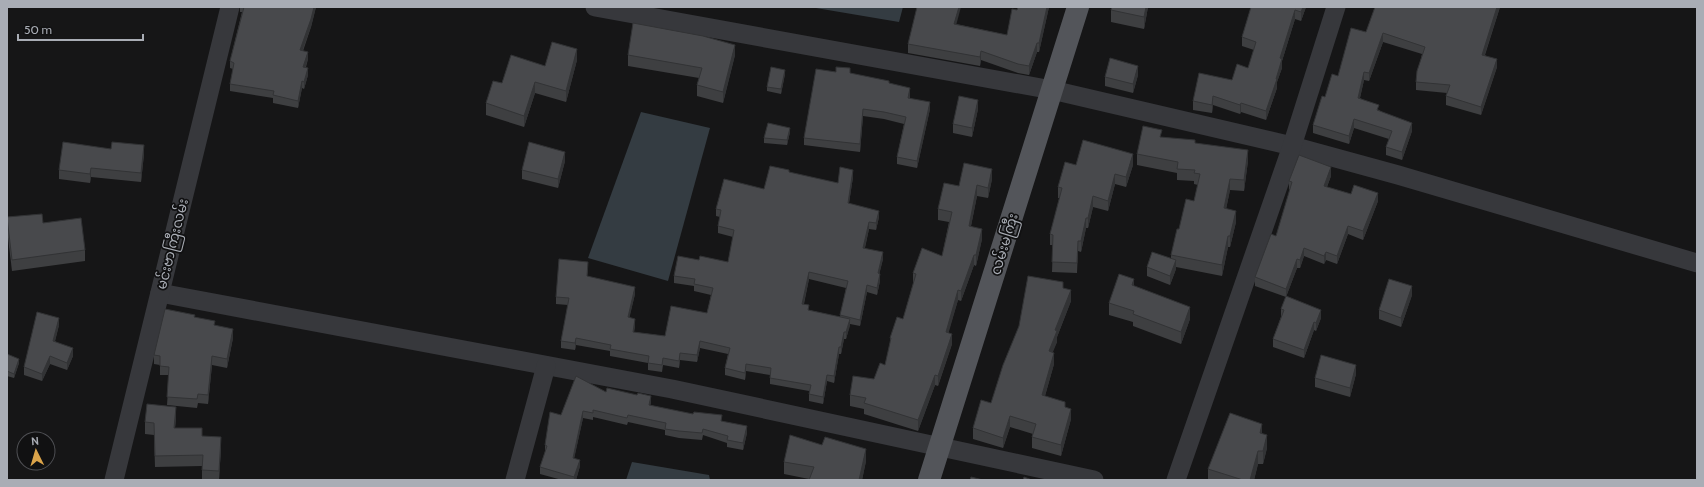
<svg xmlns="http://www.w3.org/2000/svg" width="1704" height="487" font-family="Cabin,'Noto Sans Myanmar',sans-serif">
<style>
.water{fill:#343c42}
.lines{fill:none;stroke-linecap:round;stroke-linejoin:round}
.minor{stroke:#37383c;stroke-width:19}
.major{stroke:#53555a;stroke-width:22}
.wall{fill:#3e3f41;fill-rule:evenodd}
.shaded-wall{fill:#323335}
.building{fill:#48494c;stroke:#323335}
.labels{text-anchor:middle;stroke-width:3.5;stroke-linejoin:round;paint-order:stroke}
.street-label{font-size:14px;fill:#a9adb5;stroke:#111112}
</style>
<rect width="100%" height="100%" fill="#161617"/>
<!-- water -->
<g class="water">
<path d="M810 7H903L899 22Z"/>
<path d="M641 112 710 128 668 281 588 258Z"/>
<path d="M632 462 709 475 710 480H626Z"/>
</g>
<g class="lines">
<!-- minor -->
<g class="minor">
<path d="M595 7 1052 90 1292 146 1398 175 1697 263"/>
<path d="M160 293 672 389 1094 480"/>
<path d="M114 480 230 7"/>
<path d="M515 480 546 366"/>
<path d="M1176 480 1292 146 1336 7"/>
</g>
<!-- major -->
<path class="major" d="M929 480 1078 7"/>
</g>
<!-- wall -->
<g class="wall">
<path d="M240 7H316L311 27 303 51 308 59 306 67 308 75 304 89 302 88 298 108 273 103V98L230 91V84L233 69 230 68V61L242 12H240Z"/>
<path d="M1049 7 1039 52H1037L1029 75 1018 73 981 60 980 66 908 53V44L956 24 1007 35 1017 10Z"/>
<path d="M1112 7H1148L1144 29 1111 22V10Z"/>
<path d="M1251 7H1306L1301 21 1295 19 1282 61V68L1277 82V88L1266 120 1241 112 1240 114 1213 105 1212 113 1193 110V101L1232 80 1248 68 1254 50 1242 46V37Z"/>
<path d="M1375 7H1500L1485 55 1497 67 1481 115 1446 105V96L1447 93 1416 90V82L1422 54 1383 42 1369 81 1364 80 1360 98 1412 131 1402 160 1386 155V147L1389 139 1354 128 1349 144 1313 133V125L1325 97 1366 32Z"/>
<path d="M628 55H735L723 103 697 96V85L699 78 628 66Z"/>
<path d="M577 60 566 102 535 93 524 127 486 115V103L502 83 545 66Z"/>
<path d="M836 72 850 73 889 84 910 95V98L930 109 917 168 897 164V157L904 124 884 119 863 116 860 152 804 145V138Z"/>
<path d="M785 74 781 94 767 91V87Z"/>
<path d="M1138 75 1133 93 1105 86V77Z"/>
<path d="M978 109 972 137 953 133V124Z"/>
<path d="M790 132 787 145 764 143V138Z"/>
<path d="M1162 137 1195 143 1248 161 1244 191 1230 190 1226 209 1236 222 1230 247H1228L1222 276 1176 267V269L1170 285 1147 276V267L1171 259V255L1179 229 1194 201 1198 185 1194 184V181L1177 180V173L1137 165V154Z"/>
<path d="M144 154 141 182 91 177 90 183 59 179V170Z"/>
<path d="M565 161 558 188 522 179V170Z"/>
<path d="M1133 165 1126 187 1115 184 1108 211 1093 207 1088 228H1086L1081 252 1078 251 1077 273 1052 272 1053 245H1050V234L1060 198H1058V187Z"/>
<path d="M789 173 838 183 853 177 849 203 879 217 876 230 869 229 865 248 883 259 879 274 880 281 877 295 867 292 860 326 850 324 846 339H844L841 354H839L834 383 827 381 823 404 809 401V391L770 384V375L746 371 745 380 725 375V368L728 354 700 348 697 362 680 360 679 368 663 365 662 372 648 370V363L610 356V351L576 345 575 350 561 348V341L568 305 556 304V297L588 269 587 276 635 294 629 318 635 326 634 332 665 336 707 313 711 295 694 291V286L674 283V276L699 260 728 262 733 237 718 233V226L720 217 716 216V209L764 189ZM809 279 846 288 840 317 809 310 804 304Z"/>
<path d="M1331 176 1327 187 1351 194 1378 201 1363 240 1348 234 1337 264 1326 260 1324 264 1304 256 1300 268H1297L1286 297 1321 318 1316 331 1314 330 1304 358 1273 347V339L1281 317V309L1286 297 1255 286V277L1276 236 1290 189H1289V181Z"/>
<path d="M992 179 988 198 977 196 971 226 982 239 976 266 974 265 961 301 958 300 948 333 952 344 938 386 935 385 918 431 864 414V409L850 406V395L874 379 885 365 890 345V338L903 319 913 284V273L942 256 949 222 938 220V209L959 186Z"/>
<path d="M7 217 43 223 85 250V261L12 271 7 229Z"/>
<path d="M1134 286 1190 319 1181 344 1133 326V322L1109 315V303Z"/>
<path d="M1063 288 1071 301 1057 337V342L1052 352 1054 364 1045 396 1065 407 1071 419 1061 456 1032 448V437L1033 434 1010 427 1003 448 973 439V428L991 403Z"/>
<path d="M1412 295 1401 327 1379 319V310Z"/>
<path d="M195 317 215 326 233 338 227 368 212 365 208 404 198 403 197 408 167 405 169 375H160V365L154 364V355Z"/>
<path d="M59 325 55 341 73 356 67 370 50 364 42 381 24 375V367Z"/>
<path d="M7 354 19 363 14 378 7 376Z"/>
<path d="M1356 374 1350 397 1315 387V378Z"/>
<path d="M606 392 651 403 650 405 722 421 747 433 743 450 727 447V443L703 435 702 440 679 438 665 435V430L628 422 627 425 593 417V420L583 418 574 458 580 466 576 480H562L540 474V467L545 452V445L561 415Z"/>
<path d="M176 418 175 428 202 436 221 448 219 480H202V466L155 467 154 435 145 434V422Z"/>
<path d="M1262 434 1267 448 1263 464H1258L1254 480H1208V469Z"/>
<path d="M866 461 862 480H809V479L784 474V462Z"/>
</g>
<!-- shaded-wall -->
<g class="shaded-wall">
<path d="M314 7H316L311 27 300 57V50Z"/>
<path d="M959 7H961L954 33V24Z"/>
<path d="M1047 7H1049L1039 52V43Z"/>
<path d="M1146 7H1148L1144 29V17Z"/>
<path d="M1303 7H1306L1301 21V12Z"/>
<path d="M1497 7H1500L1482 63V55Z"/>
<path d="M1295 10V19L1282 61V68L1277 82V88L1266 120V111L1276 79 1280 58Z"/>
<path d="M1383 33V42L1369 81V73Z"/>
<path d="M1037 43V52L1029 75V66Z"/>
<path d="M735 45V55L723 103V92Z"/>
<path d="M577 49V60L566 102V91Z"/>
<path d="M981 51V60L980 66V57Z"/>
<path d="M308 52V59L303 74V67Z"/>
<path d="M1497 59V67L1481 115V107Z"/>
<path d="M1138 66V75L1133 93V84Z"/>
<path d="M308 68V75L304 89V82Z"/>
<path d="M785 70V74L781 94V89Z"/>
<path d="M1364 72V80L1358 106V98Z"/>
<path d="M302 81V88L298 108V101Z"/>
<path d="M535 82V93L524 127V116Z"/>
<path d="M910 88V95L908 105V98Z"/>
<path d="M1213 96V105L1212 113V105Z"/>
<path d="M978 100V109L972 137V128Z"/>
<path d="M930 102V109L917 168V161Z"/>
<path d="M1241 103V112L1240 114V105Z"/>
<path d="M863 109V116L860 152V144Z"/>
<path d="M1354 119V128L1349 144V136Z"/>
<path d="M1412 123V131L1402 160V152Z"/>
<path d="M790 128V132L787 145V140Z"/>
<path d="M144 145V154L141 182V173Z"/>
<path d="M1248 150V161L1244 191V180Z"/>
<path d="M565 152V161L558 188V179Z"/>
<path d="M1133 154V165L1126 187V177Z"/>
<path d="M1331 167V176L1324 194V186Z"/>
<path d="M91 168V177L90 183V174Z"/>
<path d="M992 169V179L988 198V188Z"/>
<path d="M853 170V177L848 210V203Z"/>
<path d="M1115 174V184L1108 211V201Z"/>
<path d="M1230 179V190L1224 219V208Z"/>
<path d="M977 185V196L969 236V226Z"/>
<path d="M1378 193V201L1363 240V231Z"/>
<path d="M1093 196V207L1088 228V218Z"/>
<path d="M879 211V217L876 230V223Z"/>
<path d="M1236 211V222L1230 247V236Z"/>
<path d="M1086 218V228L1081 252V241Z"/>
<path d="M869 222V229L863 255V248Z"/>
<path d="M1348 226V234L1337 264V256Z"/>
<path d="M982 229V239L976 266V255Z"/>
<path d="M1228 236V247L1222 276V265Z"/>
<path d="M1304 248V256L1300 268V260Z"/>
<path d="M883 252V259L878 280V273Z"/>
<path d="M1326 252V260L1324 264V256Z"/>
<path d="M974 255V265L961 301V291Z"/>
<path d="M1297 259V268L1286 297V289Z"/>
<path d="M1176 260V269L1170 285V276Z"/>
<path d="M809 272V279L802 311V304Z"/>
<path d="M880 274V281L877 295V288Z"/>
<path d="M1134 279V291L1132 285Z"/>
<path d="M867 285V292L860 326V320Z"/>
<path d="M1412 286V295L1401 327V318Z"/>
<path d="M635 287V294L628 324V317Z"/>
<path d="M958 290V300L946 342V332Z"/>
<path d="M1071 290V301L1057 337V342L1049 362V351L1055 330Z"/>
<path d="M1190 307V319L1181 344V332Z"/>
<path d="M1321 310V318L1316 331V323Z"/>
<path d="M59 318V325L53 349V341Z"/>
<path d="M635 319V326L633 338V332Z"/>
<path d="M850 319V326L846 339V332Z"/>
<path d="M1314 322V330L1304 358V350Z"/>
<path d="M233 329V338L227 368V359Z"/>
<path d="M844 332V339L841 354V347Z"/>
<path d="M952 334V344L938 386V376Z"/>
<path d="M576 338V345L575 350V343Z"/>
<path d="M700 341V348L697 362V355Z"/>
<path d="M839 347V354L834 383V376Z"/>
<path d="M73 348V356L67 370V363Z"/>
<path d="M680 353V360L679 368V361Z"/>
<path d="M1054 353V364L1042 406V395Z"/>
<path d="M50 356V364L42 381V374Z"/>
<path d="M212 356V365L208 404V395Z"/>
<path d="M19 359V363L14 378V374Z"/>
<path d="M746 364V371L745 380V373Z"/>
<path d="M1356 365V374L1350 397V388Z"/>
<path d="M827 375V381L823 404V397Z"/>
<path d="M935 375V385L918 431V420Z"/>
<path d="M651 396V403L649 412V405Z"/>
<path d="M176 407V418L174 439V428Z"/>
<path d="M1071 409V419L1061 456V445Z"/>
<path d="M583 411V418L573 464V458Z"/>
<path d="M1010 416V427L1003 448V438Z"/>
<path d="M1262 424V437L1260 433Z"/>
<path d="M747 426V433L743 450V443Z"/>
<path d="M1267 435V448L1263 464V451Z"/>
<path d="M221 437V448L219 480V471Z"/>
<path d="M866 449V461L862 480H859Z"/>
<path d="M1258 451V464L1254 480H1250Z"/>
<path d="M580 460V466L576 480H574V477Z"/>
</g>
<!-- building -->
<g class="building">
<path d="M244 7H314L311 19 300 50 308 52 303 67 308 68 304 82 302 81 298 101 273 95 274 91 230 84 234 63 230 61Z"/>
<path d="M917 7H959L954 24 1007 35 1012 9 1017 10 1018 7H1047L1039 43H1037L1029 66 1018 64 981 51 980 57 908 44Z"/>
<path d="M1112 7H1146L1144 17 1111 10Z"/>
<path d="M1251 7H1303L1301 12 1295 10 1280 58 1282 59 1276 79H1277L1266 111 1241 103 1240 105 1213 96 1212 105 1193 101 1199 73 1232 80 1237 64 1248 68 1256 42 1242 37Z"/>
<path d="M1375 7H1497L1482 55 1497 59 1481 107 1446 96 1450 85 1416 82 1417 71 1425 47 1383 33 1369 73 1364 72 1358 98 1379 105 1377 110 1412 123 1402 152 1386 147 1392 131 1354 119 1349 136 1313 125 1322 96 1325 97 1332 74 1338 76 1351 28 1366 32Z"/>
<path d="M633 23 703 36 735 45 723 92 697 85 702 68 628 55Z"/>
<path d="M552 42 577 49 566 91 535 82 524 116 486 103 493 81 502 83 511 55 545 66Z"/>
<path d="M1110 58 1138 66 1133 84 1105 77Z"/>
<path d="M771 67 785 70 781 89 767 87Z"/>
<path d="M836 67 850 68V73L889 81V83L910 88 908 98 930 102 917 161 897 157 906 117 884 112 863 109 860 144 804 138 816 69 836 72Z"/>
<path d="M959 96 978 100 972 128 953 124Z"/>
<path d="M768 123 790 128 787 140 764 138Z"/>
<path d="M1143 126 1162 130 1160 137 1195 140V143L1248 150 1244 180 1230 179 1224 208 1236 211 1230 236H1228L1222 265 1171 255 1177 229H1179L1186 199 1194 201 1200 174 1194 173 1195 170 1177 169 1178 162 1137 154Z"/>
<path d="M1083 140 1133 154 1126 177 1115 174 1108 201 1093 196 1088 218H1086L1081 241H1078L1077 263 1052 262 1053 235 1050 234 1062 188 1058 187 1065 162 1076 165Z"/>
<path d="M63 142 111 149 112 142 144 145 141 173 91 168 90 174 59 170Z"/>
<path d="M529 142 565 152 558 179 522 170Z"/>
<path d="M1299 155 1331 167 1324 186 1351 194 1354 185 1378 193 1363 231 1348 226 1337 256 1326 252 1324 256 1304 248 1300 260 1297 259 1286 289 1255 277 1271 234 1276 236 1292 182 1289 181Z"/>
<path d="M964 163 992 169 988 188 977 185 969 226 982 229 976 255H974L961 291 958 290 946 332 952 334 938 376 935 375 918 420 864 403 866 398 850 395 853 376 874 379 880 363 885 365 891 338H890L897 317 903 319 916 274 913 273 922 248 942 256 952 212 938 209 944 183 959 186Z"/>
<path d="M770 166 789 170V172L838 183 840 167 853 170 848 203 879 211 876 223 869 222 863 248 883 252 878 273 880 274 877 288 867 285 860 320 840 315 848 281 809 272 802 304 809 305 808 310 850 319 846 332H844L841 347H839L834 376 827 375 823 397 809 394 811 385 770 378 771 368 746 364 745 373 725 368 730 348 700 341 697 355 680 353 679 361 663 358 662 365 648 363 649 356 610 349 611 345 576 338 575 343 561 341 569 298 556 297 559 259 588 262 587 276 635 287 628 317 635 319 633 332 665 336 671 306 707 313 713 288 694 284 695 279 674 276 678 256 699 260 700 256 728 262 734 230 718 226 721 210 716 209 724 179 764 189Z"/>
<path d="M42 214 43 223 81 218 85 250 12 260 7 217Z"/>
<path d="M1152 252 1176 260 1170 276 1147 267Z"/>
<path d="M1119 274 1134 279 1132 285 1190 307 1181 332 1133 314 1134 311 1109 303Z"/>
<path d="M1028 276 1063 282V288L1071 290 1055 330 1057 331 1049 351 1054 353 1042 395 1065 402V407L1071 409 1061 445 1032 437 1036 424 1010 416 1003 438 973 428 981 400 991 403 1003 365 1019 326Z"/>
<path d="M1389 279 1412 286 1401 318 1379 310Z"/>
<path d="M1286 296 1321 310 1316 323 1314 322 1304 350 1273 339 1284 310 1281 309Z"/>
<path d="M165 309 195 315 194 317 215 321 214 325 233 329 227 359 212 356 208 395 198 394 197 399 167 397 169 367 160 366V356L154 355Z"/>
<path d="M37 312 59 318 53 341 73 348 67 363 50 356 42 374 24 367Z"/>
<path d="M7 354 19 359 14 374 7 371Z"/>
<path d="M1321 355 1356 365 1350 388 1315 378Z"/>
<path d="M576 376 606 392 607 388 637 395 638 393 651 396 649 405 693 414 694 412 722 415 721 421 747 426 743 443 727 440 728 436 703 429 702 433 679 431 665 429 666 423 628 415 627 418 593 410V413L583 411 573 458 580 460 574 477 540 467 547 446 545 445 550 412 561 415Z"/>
<path d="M147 404 176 407 174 428H202V436L221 437 219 471 202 470 203 455 155 456 154 423 145 422Z"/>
<path d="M1230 413 1262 424 1260 433 1267 435 1263 451H1258L1250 480H1243L1208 469Z"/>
<path d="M790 435 822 445 825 437 866 449 859 480H809L814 467 784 462Z"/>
<path d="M971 477 983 480H970Z"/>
<path d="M1024 477 1032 480H1023Z"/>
</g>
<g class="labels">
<!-- street labels -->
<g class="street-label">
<text transform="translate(172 244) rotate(-76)" y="5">မင်းဗာကြီးလမ်း</text>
<text transform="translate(1004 244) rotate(-73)" y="5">လမ်းမကြီး</text>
</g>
</g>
<!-- border -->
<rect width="1704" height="487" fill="none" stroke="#a9adb5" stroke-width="16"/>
<!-- north arrow -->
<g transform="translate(36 451) rotate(355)"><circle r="19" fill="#111112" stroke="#4e4f53"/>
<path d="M0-3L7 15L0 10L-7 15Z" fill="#dba44a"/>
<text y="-6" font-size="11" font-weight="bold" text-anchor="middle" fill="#a9adb5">N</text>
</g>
<!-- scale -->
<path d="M18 34v6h125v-6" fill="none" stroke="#a9adb5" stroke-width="2"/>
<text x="24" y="34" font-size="12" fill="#a9adb5" stroke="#111112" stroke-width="3" paint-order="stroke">50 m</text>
</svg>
